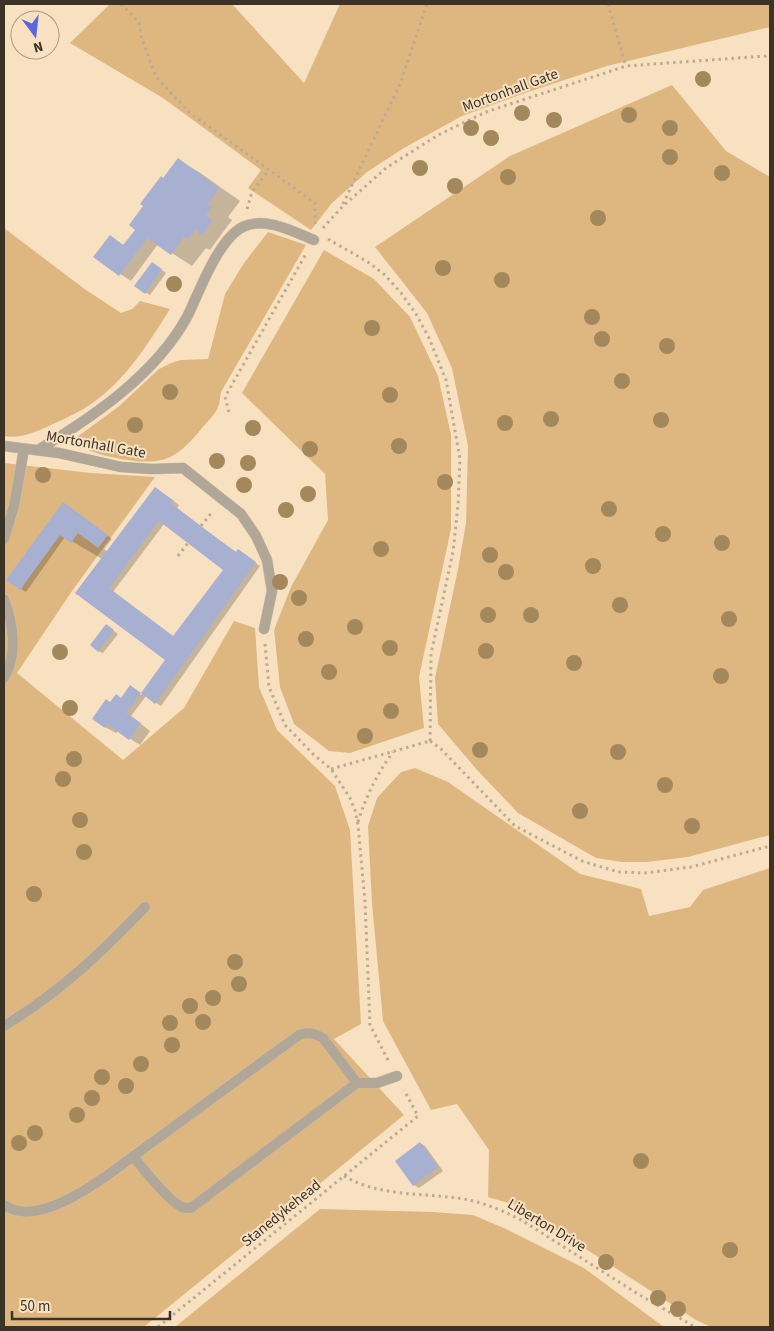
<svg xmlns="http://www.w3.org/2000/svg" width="774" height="1331" font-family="'Source Sans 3',sans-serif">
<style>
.green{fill:#deb780}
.shadow{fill:#0003;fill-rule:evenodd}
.building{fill:#a8b0d1;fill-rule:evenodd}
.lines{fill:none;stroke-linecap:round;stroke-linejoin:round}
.service-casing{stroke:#d2bea2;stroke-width:11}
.path{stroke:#bdab91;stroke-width:3;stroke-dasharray:2.5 4;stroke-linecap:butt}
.service{stroke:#b0a799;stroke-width:10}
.tree{fill:#a3885c}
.labels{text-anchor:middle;stroke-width:4;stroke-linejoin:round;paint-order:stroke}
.street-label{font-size:15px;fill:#3c3327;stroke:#f8e1c1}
</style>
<rect width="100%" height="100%" fill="#f8e1c1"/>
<!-- green -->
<g class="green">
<path d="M110 4H232L304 83 340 4H770V27L607 66 525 93 462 116 404 148 367 172 332 203 311 230 248 188 261 170 163 98 70 43Z"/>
<path d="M672 85 726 151 770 177V835L688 857 647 862H622L596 858 518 813 478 771 438 724 435 678 458 569 466 523 468 446 452 368 427 313 375 247 510 156Z"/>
<path d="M4 228 86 290 121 313 132 309 140 301 170 309C150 341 128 376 98 399 84 410 67 418 51 425 36 432 21 439 4 436Z"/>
<path d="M268 232 306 245 221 392C220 397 220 402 218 407 215 415 207 422 202 428 176 460 163 466 121 459 106 456 90 453 78 443L77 437 118 407 159 369 171 363 181 360 208 359 225 294 244 263Z"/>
<path d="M324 250 374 279 410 317 438 376 451 435V529L419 677 424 728 350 753 329 751 294 724 280 687 274 630 291 587 328 520 325 474 242 393Z"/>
<path d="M4 463 91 473 155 477 72 591 17 673 123 760 184 708 234 621 255 628 259 687 277 730 335 786 350 830 361 1024 334 1039 404 1115 144 1327H4Z"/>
<path d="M415 768 448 782 580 874 641 889 649 916 690 907 703 890 770 868V1327H711L696 1320 519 1206 488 1197 489 1150 457 1104 431 1110 383 1021 372 903 368 826 377 798 401 772Z"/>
<path d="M320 1209 433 1212 473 1215 506 1229 584 1268 664 1327H175Z"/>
</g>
<!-- shadow -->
<g class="shadow">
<path d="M178 160 199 172 240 201 228 217 232 220 210 250 206 248 192 266 158 244 131 281 95 257 110 237 125 246 135 231 164 179Z"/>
<path d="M157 266 166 273 150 295 145 292Z"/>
<path d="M160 491 179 505 177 508 236 553H243L260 566 161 706 146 696 131 716 150 731 140 745 118 731 116 733 105 727 111 703 122 699 135 690 141 695 167 660 77 592 102 559 65 537 26 592 21 589 68 506 112 539 104 549 108 552ZM164 524 225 570 174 637 113 592Z"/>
<path d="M111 629 118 634 103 653 98 651Z"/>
<path d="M420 1143 425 1146 443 1171 419 1188 414 1185Z"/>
</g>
<!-- building -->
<g class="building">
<path d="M178 158 219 188 208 204 212 207 206 215 213 220 202 235 195 230 188 239 184 237 171 255 147 238 119 276 93 257 110 235 123 245 135 230 129 225 143 206 140 204 161 176 163 178Z"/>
<path d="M152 262 162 269 145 294 134 286Z"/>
<path d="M155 487 174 501 172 504 206 530 236 552 238 549 256 562 155 704 141 693 165 660 75 593ZM159 521 223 570 173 636 109 588Z"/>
<path d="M63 502 108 535 98 548 78 533 71 543 60 535 20 590 6 580Z"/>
<path d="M106 624 114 630 98 652 90 645Z"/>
<path d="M130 685 141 693 126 713 141 723 129 740 107 724 105 728 92 719 106 699 110 702 116 694 121 698Z"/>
<path d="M420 1142 438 1167 413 1186 395 1161Z"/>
</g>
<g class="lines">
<!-- service casing -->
<g class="service-casing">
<g id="service">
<path d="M4 446 59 453 121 467 152 469 183 468 241 514 256 536 267 560 272 591 264 629"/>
<path d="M38 450C93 417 155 375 187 317 199 293 219 236 245 226 267 217 294 232 314 240"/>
<path d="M4 539 14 506 24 449"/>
<path d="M4 599C13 623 18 655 4 678"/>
<path d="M4 1026C60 992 100 954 145 907"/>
<path d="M357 1083H377L397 1076"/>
<path d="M4 1205C22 1218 46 1210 65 1201 98 1185 127 1160 157 1139 204 1104 251 1070 299 1035 308 1032 314 1033 323 1038L357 1083 191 1208C187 1208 183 1208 180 1206 165 1197 144 1170 133 1156"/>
</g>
</g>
<!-- path -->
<g class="path">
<path d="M121 4 139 22 141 36 156 77 190 113 315 203V224"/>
<path d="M608 4 626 66"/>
<path d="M343 204 400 84 427 4"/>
<path d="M247 209 252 192 269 170"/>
<path d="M323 228 342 207 386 168 438 135 486 112 626 66 766 56 770 54"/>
<path d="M328 239 368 262 385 275 401 293 416 314 429 338 446 380 460 459 458 505 453 552 431 654 430 741"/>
<path d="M229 412 225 397 307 252"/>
<path d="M201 526 213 511"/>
<path d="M178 556 188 543"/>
<path d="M265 644 269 687 285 725 313 754 331 769 350 798 355 810 358 825 365 902 370 1025 389 1062"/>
<path d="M430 741 441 749 515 826 582 861 618 872 645 873 691 867 770 846"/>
<path d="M331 769 430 741"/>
<path d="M358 822C366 796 377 774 393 752"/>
<path d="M344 1176C378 1196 419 1193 457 1198 481 1201 502 1210 523 1221L638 1294 695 1327"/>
<path d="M158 1327 418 1116 404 1090"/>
</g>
<!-- service -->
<use href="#service" class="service"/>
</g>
<!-- trees -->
<g class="tree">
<circle cx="703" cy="79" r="8"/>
<circle cx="522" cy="113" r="8"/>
<circle cx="629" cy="115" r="8"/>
<circle cx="554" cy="120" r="8"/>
<circle cx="471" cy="128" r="8"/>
<circle cx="670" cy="128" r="8"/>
<circle cx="491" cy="138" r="8"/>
<circle cx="670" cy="157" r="8"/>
<circle cx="420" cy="168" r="8"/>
<circle cx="722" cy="173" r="8"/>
<circle cx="508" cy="177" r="8"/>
<circle cx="455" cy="186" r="8"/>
<circle cx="598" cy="218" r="8"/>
<circle cx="443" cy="268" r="8"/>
<circle cx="502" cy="280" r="8"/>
<circle cx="174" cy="284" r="8"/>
<circle cx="592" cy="317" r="8"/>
<circle cx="372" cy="328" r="8"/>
<circle cx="602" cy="339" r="8"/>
<circle cx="667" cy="346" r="8"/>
<circle cx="622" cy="381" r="8"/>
<circle cx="170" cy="392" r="8"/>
<circle cx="390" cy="395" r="8"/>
<circle cx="551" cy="419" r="8"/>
<circle cx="661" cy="420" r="8"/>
<circle cx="505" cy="423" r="8"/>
<circle cx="135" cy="425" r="8"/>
<circle cx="253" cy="428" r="8"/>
<circle cx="399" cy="446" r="8"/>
<circle cx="310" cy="449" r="8"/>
<circle cx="217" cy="461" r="8"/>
<circle cx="248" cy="463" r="8"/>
<circle cx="43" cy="475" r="8"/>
<circle cx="445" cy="482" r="8"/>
<circle cx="244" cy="485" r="8"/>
<circle cx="308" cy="494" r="8"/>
<circle cx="609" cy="509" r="8"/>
<circle cx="286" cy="510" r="8"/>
<circle cx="663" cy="534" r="8"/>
<circle cx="722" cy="543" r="8"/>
<circle cx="381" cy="549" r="8"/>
<circle cx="490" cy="555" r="8"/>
<circle cx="593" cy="566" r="8"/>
<circle cx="506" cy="572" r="8"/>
<circle cx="280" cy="582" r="8"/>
<circle cx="299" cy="598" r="8"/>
<circle cx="620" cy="605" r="8"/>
<circle cx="488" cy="615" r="8"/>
<circle cx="531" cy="615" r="8"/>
<circle cx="729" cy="619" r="8"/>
<circle cx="355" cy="627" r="8"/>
<circle cx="306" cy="639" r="8"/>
<circle cx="390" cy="648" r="8"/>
<circle cx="486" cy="651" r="8"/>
<circle cx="60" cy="652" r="8"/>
<circle cx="574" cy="663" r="8"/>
<circle cx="329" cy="672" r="8"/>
<circle cx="721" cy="676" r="8"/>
<circle cx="70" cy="708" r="8"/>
<circle cx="391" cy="711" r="8"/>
<circle cx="365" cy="736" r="8"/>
<circle cx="480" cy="750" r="8"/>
<circle cx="618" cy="752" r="8"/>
<circle cx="74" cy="759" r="8"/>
<circle cx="63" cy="779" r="8"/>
<circle cx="665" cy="785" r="8"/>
<circle cx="580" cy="811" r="8"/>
<circle cx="80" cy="820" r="8"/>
<circle cx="692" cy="826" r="8"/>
<circle cx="84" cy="852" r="8"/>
<circle cx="34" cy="894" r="8"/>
<circle cx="235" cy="962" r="8"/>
<circle cx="239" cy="984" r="8"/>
<circle cx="213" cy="998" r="8"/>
<circle cx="190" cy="1006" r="8"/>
<circle cx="203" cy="1022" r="8"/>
<circle cx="170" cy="1023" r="8"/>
<circle cx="172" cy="1045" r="8"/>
<circle cx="141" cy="1064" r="8"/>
<circle cx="102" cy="1077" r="8"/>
<circle cx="126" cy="1086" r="8"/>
<circle cx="92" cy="1098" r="8"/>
<circle cx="77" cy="1115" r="8"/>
<circle cx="35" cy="1133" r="8"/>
<circle cx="19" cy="1143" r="8"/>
<circle cx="641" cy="1161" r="8"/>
<circle cx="730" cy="1250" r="8"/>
<circle cx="606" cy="1262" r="8"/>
<circle cx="658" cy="1298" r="8"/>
<circle cx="678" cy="1309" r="8"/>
</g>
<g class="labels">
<!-- street labels -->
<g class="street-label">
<text transform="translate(510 90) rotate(-20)" y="5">Mortonhall Gate</text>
<text transform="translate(96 444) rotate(10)" y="5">Mortonhall Gate</text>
<text transform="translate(281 1213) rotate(-39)" y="5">Stanedykehead</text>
<text transform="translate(547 1225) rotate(31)" y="5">Liberton Drive</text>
</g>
</g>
<!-- border -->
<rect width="774" height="1331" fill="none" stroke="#3c3327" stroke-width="10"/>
<!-- north arrow -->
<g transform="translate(35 35) rotate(165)"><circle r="24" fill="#f8e1c1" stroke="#ad9b83"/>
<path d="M0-4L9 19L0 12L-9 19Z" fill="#5a67de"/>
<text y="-8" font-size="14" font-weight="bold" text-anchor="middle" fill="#3c3327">N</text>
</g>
<!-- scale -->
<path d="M12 1311v8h158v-8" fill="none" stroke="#3c3327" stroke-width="2.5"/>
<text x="20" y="1311" font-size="15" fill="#3c3327" stroke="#f8e1c1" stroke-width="4" paint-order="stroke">50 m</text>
</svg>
